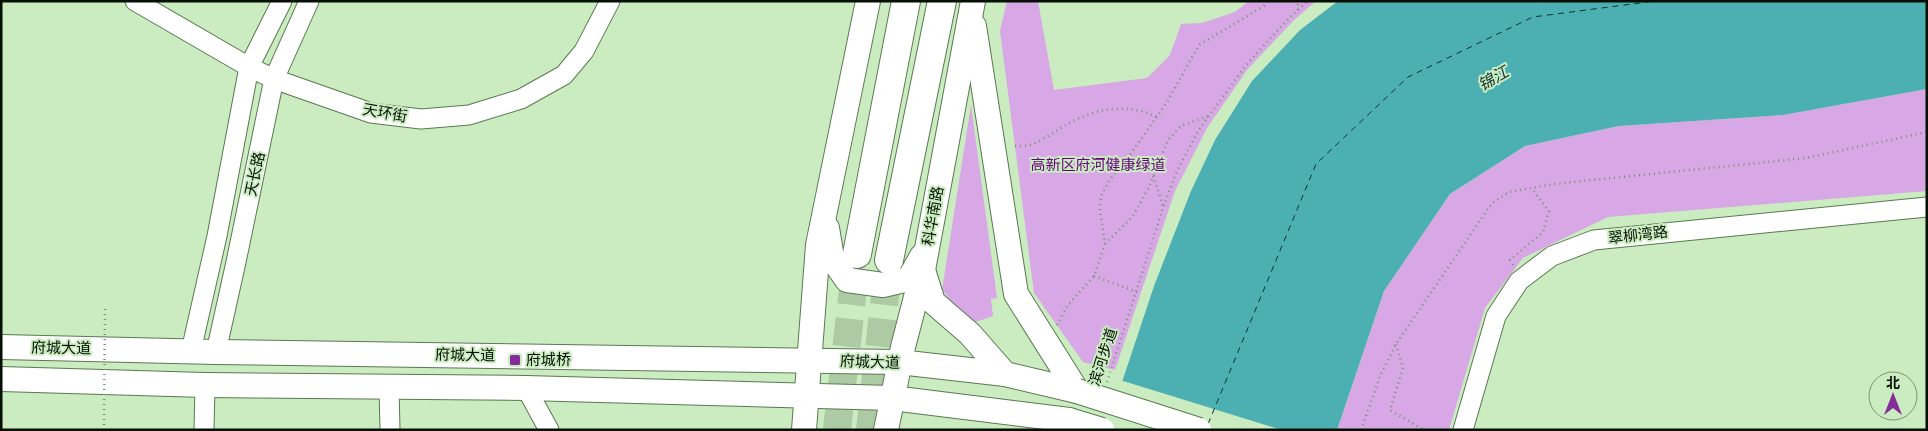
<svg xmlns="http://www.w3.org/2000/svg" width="1928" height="431" font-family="'Fira Sans','Noto Sans SC',sans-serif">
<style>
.green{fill:#d7a8e5}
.water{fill:#4cb0b3}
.pier{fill:#caecc0}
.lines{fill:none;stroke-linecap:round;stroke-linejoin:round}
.ferry{stroke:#102f30;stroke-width:1;stroke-dasharray:6 5;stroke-linecap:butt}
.highway-tunnel{stroke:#accba4;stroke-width:28;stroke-dasharray:28 14;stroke-linecap:butt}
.minor-casing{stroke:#5a7951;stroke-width:21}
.major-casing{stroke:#5a7951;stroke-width:26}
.highway-casing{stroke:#5a7951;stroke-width:30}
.path{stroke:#7a9273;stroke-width:2.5;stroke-dasharray:1 4;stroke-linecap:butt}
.minor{stroke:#fff;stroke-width:19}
.major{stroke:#fff;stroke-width:24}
.highway{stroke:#fff;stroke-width:28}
.major-bridge-casing{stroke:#5a7951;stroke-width:26;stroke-linecap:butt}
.path-bridge{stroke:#7a9273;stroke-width:2.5;stroke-dasharray:1 4;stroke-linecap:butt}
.major-bridge{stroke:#fff;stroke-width:24}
.poi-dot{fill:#832c9a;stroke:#caecc0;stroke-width:2}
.labels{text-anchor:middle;stroke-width:4;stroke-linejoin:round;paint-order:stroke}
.street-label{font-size:15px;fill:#050f03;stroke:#caecc0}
.park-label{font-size:15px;fill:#68007f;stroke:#caecc0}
.poi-label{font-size:15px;fill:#050f03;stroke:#caecc0;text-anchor:start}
.water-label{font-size:16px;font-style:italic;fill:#102f30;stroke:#caecc0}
</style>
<rect width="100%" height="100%" fill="#caecc0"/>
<!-- green -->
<g class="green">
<path d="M1007 1H1038L1054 90 1147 78 1170 55 1181 24 1202 23 1235 12 1249 1H1316L1293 21 1247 70 1207 128 1175 191 1115 370 1083 362 1034 293 1000 31Z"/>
<path d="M1927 89V191L1608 217 1523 258 1485 308 1449 430H1337L1384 291 1450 194 1525 146 1619 126 1783 115Z"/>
<path d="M971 105 997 298 991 299 993 316 970 324 942 290Z"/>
</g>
<!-- water -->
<path class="water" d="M1338 1H1927V89L1783 115 1619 126 1525 146 1450 194 1384 291 1337 430H1106L1154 286 1191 191 1215 140 1252 81 1300 30Z"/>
<!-- pier -->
<path class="pier" d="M1120 380 1282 430H1103Z"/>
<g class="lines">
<!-- ferry -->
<path class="ferry" d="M1208 424 1316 164 1408 77 1533 17 1655 1"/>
<!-- highway-tunnel -->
<g class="highway-tunnel">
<path d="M837 430 857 254"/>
<path d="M870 430 889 260"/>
</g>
<!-- minor casing -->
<g class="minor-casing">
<g id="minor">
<path d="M135 1 249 67 274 79 371 113 421 119 469 115 521 99 564 75 584 51 610 1"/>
<path d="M191 351 217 236 249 67 282 1"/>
<path d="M216 352 236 262 274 79 309 1"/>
<path d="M389 388 390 430"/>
<path d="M526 388 549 430"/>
<path d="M204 430 205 385"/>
<path d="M1463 430 1496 316 1519 281 1552 256 1594 240 1927 207"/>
</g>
</g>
<!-- major casing -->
<g class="major-casing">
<g id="major">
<path d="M974 26 1016 294 1077 391"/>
<path d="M827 228 832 258 847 280 883 285 909 279 922 256"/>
<path d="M923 270 933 302 970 334 1005 374"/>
<path d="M1 347 216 352 899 362 1005 374 1077 391"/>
<path d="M1 379 205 385 526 388 892 398 1069 420"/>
<path d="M804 430 818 245 868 1"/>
<path d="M886 430 903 347 923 270 973 1"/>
</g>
</g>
<!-- highway casing -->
<g class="highway-casing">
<g id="highway">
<path d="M857 254 906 1"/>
<path d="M889 260 942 1"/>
</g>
</g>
<!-- path -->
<g class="path">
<path d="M1298 10V1"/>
<path d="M1015 146C1020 146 1026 146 1030 145 1044 140 1058 129 1071 122 1099 108 1128 103 1157 117"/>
<path d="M1153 176 1163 206"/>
<path d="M1105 244 1133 216 1148 189 1168 140 1181 126 1208 116"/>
<path d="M1513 265 1510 260 1543 232 1549 211 1532 189"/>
<path d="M1094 276 1137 292"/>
<path d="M1057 325 1068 305 1094 276 1105 244 1100 210 1101 196 1109 181 1132 152 1167 102 1199 45 1264 6 1268 1"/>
<path d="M1396 344 1403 368 1390 410 1424 430"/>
<path d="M1107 382 1163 208 1177 171 1198 131 1246 65 1290 17 1308 1"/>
<path d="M1361 430 1381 374 1396 344 1492 203 1509 192 1554 184 1806 158 1927 132"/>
</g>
<!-- minor -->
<use href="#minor" class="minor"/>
<!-- major -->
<use href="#major" class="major"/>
<!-- highway -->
<use href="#highway" class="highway"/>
<!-- major-bridge casing -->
<g class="major-bridge-casing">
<g id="major-bridge">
<path d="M1077 391 1199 430"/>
<path d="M1069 420 1102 430"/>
</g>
</g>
<!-- path-bridge -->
<path class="path-bridge" d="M104 425 105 308"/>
<!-- major-bridge -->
<use href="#major-bridge" class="major-bridge"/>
</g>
<!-- markers -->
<rect class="poi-dot" x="509" y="354" width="12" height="12" rx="2.5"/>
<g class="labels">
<!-- street labels -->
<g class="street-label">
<text transform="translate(385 113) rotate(10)" y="5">天环街</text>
<text transform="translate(255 174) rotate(-78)" y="5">天长路</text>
<text transform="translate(933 216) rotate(-80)" y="5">科华南路</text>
<text transform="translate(1638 235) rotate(-7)" y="5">翠柳湾路</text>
<text transform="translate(61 348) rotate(1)" y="5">府城大道</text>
<text transform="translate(465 355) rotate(1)" y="5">府城大道</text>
<text transform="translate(1103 357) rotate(-72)" y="5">滨河步道</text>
<text transform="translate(870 362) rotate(2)" y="5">府城大道</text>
</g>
<!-- park labels -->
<g class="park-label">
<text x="1098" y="170">高新区府河健康绿道</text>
</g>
<!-- poi labels -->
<g class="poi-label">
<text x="526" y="365">府城桥</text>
</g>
<!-- water labels -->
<g class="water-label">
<text transform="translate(1493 78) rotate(-30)" y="6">锦江</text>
</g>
</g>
<!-- border -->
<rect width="1928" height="431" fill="none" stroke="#050f03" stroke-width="5"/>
<!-- north arrow -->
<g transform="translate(1893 396)"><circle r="24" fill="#caecc0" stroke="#7b9474"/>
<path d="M0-4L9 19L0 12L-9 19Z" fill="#832c9a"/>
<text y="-8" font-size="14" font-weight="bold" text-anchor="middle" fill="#050f03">北</text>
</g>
</svg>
